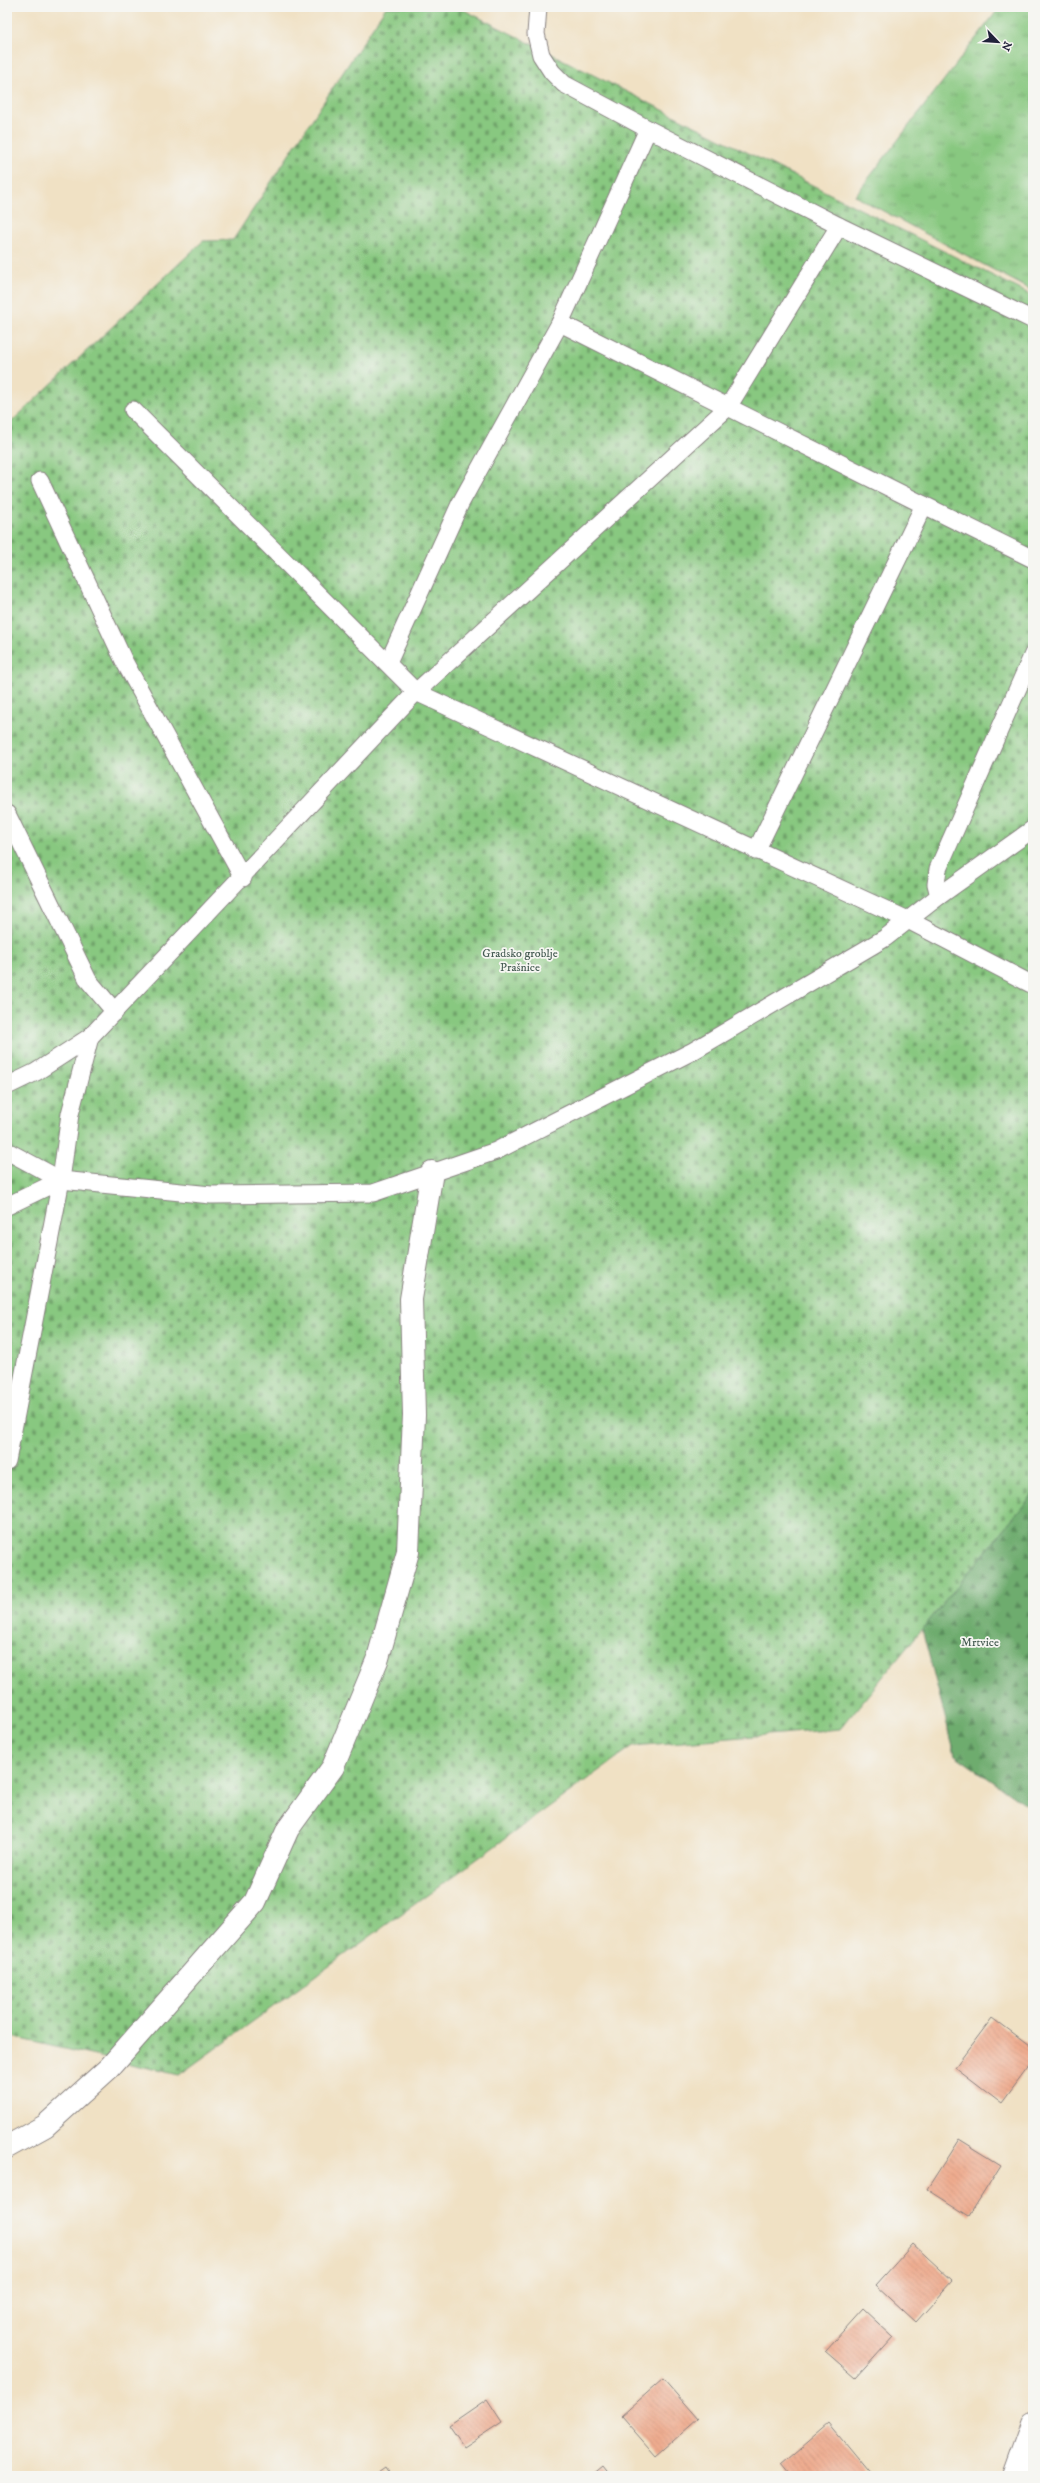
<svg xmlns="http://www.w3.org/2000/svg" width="1040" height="2483" font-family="'IM FELL DW Pica',serif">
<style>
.grass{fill:url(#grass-tufts);stroke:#55755e}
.forest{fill:url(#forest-firs);stroke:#486754}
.cemetery{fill:url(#cemetery-stones);stroke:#55755e}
.building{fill:url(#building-back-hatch)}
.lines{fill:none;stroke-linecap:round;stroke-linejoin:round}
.service-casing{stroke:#898280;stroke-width:19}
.pedestrian-casing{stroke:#898280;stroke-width:24}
.secondary-casing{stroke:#898280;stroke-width:24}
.service{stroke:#fff;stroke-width:17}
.pedestrian{stroke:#fff;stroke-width:22}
.secondary{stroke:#fff;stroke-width:22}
.labels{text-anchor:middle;stroke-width:3.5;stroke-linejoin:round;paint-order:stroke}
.park-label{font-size:12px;fill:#465c53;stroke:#f6f6f2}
</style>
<defs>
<pattern id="grass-tufts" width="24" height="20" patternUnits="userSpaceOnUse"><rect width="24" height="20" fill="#88c880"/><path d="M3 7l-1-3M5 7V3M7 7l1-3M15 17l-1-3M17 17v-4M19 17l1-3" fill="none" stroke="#6fa26a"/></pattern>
<pattern id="forest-firs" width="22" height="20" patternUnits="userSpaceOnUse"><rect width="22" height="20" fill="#6eac6e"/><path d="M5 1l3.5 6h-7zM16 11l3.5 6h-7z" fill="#5a8c5c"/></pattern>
<pattern id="cemetery-stones" width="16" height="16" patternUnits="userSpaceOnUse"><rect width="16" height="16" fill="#88c880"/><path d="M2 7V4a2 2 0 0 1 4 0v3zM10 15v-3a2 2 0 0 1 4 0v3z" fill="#6fa26a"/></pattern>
<pattern id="building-back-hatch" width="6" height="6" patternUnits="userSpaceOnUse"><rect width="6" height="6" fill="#eeab8e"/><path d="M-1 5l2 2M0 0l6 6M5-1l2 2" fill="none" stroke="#cc937b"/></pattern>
</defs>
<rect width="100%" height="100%" fill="#f6f6f2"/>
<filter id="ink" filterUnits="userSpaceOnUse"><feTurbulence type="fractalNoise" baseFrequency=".025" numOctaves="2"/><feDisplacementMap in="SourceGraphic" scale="8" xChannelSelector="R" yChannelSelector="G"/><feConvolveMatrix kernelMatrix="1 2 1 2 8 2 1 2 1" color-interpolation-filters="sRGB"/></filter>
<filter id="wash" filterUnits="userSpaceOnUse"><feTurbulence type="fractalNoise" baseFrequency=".012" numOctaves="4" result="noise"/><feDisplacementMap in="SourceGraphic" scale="16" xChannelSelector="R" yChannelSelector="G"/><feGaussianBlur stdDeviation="0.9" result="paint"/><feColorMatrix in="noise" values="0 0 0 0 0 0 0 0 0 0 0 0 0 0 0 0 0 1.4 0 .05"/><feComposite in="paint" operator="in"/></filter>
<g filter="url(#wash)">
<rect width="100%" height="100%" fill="#f0e1c4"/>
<!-- grass -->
<path class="grass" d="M1000 7H1033V291L855 196Z"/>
<!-- forest -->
<path class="forest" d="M1033 1494V1801L1025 1804 955 1755 922 1629Z"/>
<!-- cemetery -->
<path class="cemetery" d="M386 7H458L1033 296V1494L840 1729 633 1746 179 2075 7 2036V426L203 241 233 240Z"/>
<g id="blocks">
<!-- building -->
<g class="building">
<path d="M992 2018 1033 2049V2061L1002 2103 955 2067Z"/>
<path d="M959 2139 1001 2165 969 2216 927 2189Z"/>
<path d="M913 2244 953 2281 916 2322 876 2285Z"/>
<path d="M863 2309 893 2337 856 2378 825 2351Z"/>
<path d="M663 2379 698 2419 656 2456 621 2416Z"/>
<path d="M487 2399 502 2422 464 2447 449 2425Z"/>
<path d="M829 2424 872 2476H790L781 2465Z"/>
<path d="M385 2467 391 2476H372Z"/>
<path d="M603 2467 610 2476H592Z"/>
</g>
</g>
</g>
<g filter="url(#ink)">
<use href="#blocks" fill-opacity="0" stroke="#898280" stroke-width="1"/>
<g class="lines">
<!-- service casing -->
<g class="service-casing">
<g id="service">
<path d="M538 7 536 34 541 55 552 72 564 84 648 129 839 226 1033 320"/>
<path d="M560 323 924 505"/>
<path d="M133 410 416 692 908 920 1033 985"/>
<path d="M40 481 124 661 243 878"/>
<path d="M388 663 460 504 560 323 648 129"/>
<path d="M7 814 88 980 115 1012"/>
<path d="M756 851 924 505 1033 559"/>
<path d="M939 896 936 884 938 869 1033 654"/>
<path d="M7 1086 36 1072 90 1037"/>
<path d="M7 1151 61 1180 211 1195 373 1193 496 1151 693 1051 885 938 939 896 1033 829"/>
<path d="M7 1206 61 1180"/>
<path d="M7 1461 61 1180 70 1114 90 1037 416 692 728 407 839 226"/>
</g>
</g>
<!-- pedestrian casing -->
<g class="pedestrian-casing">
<path id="pedestrian" d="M7 2147 45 2126 109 2068 255 1902 288 1829 333 1767 378 1658 408 1552 414 1415 411 1299 432 1172"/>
</g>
<!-- secondary casing -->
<g class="secondary-casing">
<path id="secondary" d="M1014 2476 1033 2423"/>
</g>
<!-- service -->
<use href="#service" class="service"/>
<!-- pedestrian -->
<use href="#pedestrian" class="pedestrian"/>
<!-- secondary -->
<use href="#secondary" class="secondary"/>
</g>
</g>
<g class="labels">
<!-- park labels -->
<g class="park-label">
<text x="520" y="957">Gradsko groblje<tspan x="520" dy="14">Prašnice</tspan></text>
<text x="980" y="1646">Mrtvice</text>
</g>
</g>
<!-- margin -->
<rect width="1040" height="2483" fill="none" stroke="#f6f6f2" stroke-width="24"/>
<!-- north arrow -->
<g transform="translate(998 42) rotate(115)" stroke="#f6f6f2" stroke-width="3" paint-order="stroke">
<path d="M0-3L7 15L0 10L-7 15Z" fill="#22223b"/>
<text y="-6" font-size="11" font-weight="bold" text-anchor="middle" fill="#22223b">N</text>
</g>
</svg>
